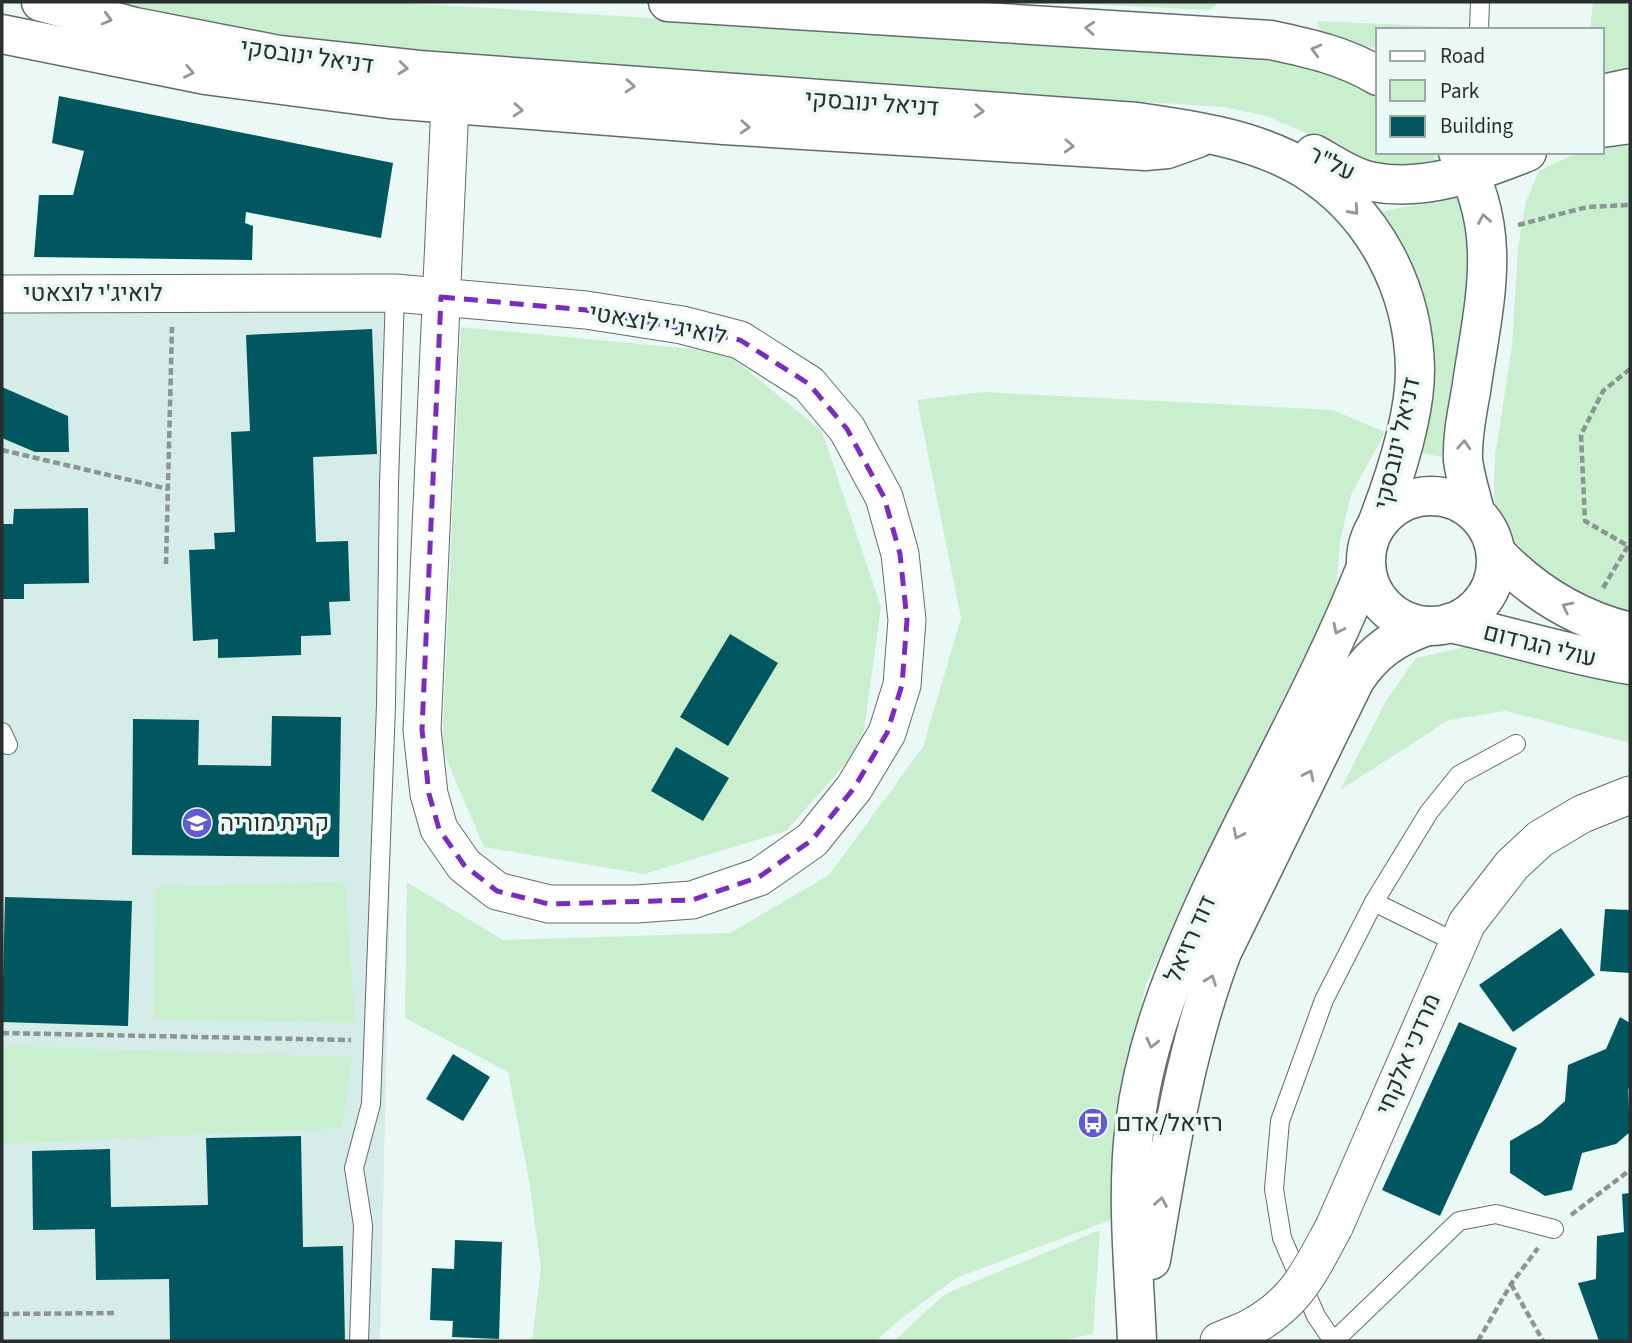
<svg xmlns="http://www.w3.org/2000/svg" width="1632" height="1343" font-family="'Source Sans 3',Heebo,sans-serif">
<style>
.built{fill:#d5ede9}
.green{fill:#caefcf}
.building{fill:#00575f}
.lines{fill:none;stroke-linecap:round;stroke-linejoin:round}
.service-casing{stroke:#616d6b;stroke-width:20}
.minor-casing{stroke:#616d6b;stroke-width:39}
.tertiary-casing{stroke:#616d6b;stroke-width:41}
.path{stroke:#8b9593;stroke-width:4.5;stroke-dasharray:7 3.5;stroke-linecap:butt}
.service{stroke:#fff;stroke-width:18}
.minor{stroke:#fff;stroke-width:37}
.tertiary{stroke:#fff;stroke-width:38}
.minor-bridge-casing{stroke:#616d6b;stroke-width:39;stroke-linecap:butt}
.minor-bridge{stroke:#fff;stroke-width:37}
.oneway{stroke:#949796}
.marked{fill:none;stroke:#7b2cbf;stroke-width:5;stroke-dasharray:14 9;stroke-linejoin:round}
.labels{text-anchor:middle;stroke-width:7;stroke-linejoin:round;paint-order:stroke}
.street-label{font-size:24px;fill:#292f2e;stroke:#eaf8f6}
.poi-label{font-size:24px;fill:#292f2e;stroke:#eaf8f6;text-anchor:start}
</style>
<rect width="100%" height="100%" fill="#eaf8f6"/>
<!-- built -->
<path class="built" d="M2 304 403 305 380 1341H2Z"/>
<!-- green -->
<g class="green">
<path d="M101 2H391L1251 55 1347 76 1378 97V152H1433L1439 165 1383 173 1338 153 1302 131 1266 116 1224 107 455 58 295 43Z"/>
<path d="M1042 2H1220L1209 10Z"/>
<path d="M1593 2H1630V71L1602 79V30H1590Z"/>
<path d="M1316 21 1454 27V30H1378V48L1368 47 1322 31Z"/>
<path d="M1630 140V617L1580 603 1522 558 1501 528 1494 499 1495 456 1512 346 1518 248 1526 201 1539 171 1577 152H1602V146Z"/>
<path d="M1458 197 1468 222 1472 248 1448 458 1411 451 1373 213Z"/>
<path d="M461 327 725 352 822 431 881 607 862 745 786 831 644 874 484 847 442 749Z"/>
<path d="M983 392 1333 410 1385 432 1351 495 1340 541 1336 592 1146 984 1117 1109 1111 1220 956 1278 899 1320 876 1341H532L541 1268 529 1180 508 1072 405 1018 407 882 503 940 730 933 829 875 923 747 961 618 917 400Z"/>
<path d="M1483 643 1630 676V743L1505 711 1449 720 1340 790 1386 701 1416 658Z"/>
<path d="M345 882 355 1023 153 1019 156 887Z"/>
<path d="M2 1046 352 1057 342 1128 2 1144Z"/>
<path d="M1100 1230 1093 1334 1059 1341H894L945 1294Z"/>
</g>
<!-- building -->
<g class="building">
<path d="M59 96 393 163 381 238 246 212 245 223 253 226 252 260 34 257 39 195H73L84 151 52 143Z"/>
<path d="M372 329 377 454 313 457 316 542 348 541 350 601 329 602 331 635 301 636V655L218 658V639L193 641 189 550 215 549 214 533 235 532 231 432 250 431 246 335Z"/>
<path d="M2 387 68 416 69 452H35L2 438Z"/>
<path d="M88 508 89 583 24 584V599H2V524H13L14 509Z"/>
<path d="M730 634 778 663 728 746 680 717Z"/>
<path d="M272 716 341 717 339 857 132 855 133 719 199 720 198 765 271 766Z"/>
<path d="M676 747 729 778 703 821 651 791Z"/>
<path d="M5 897 132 901 128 1026 2 1022Z"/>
<path d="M1605 909 1630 910V973L1600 971Z"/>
<path d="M1561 928 1595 975 1513 1032 1479 985Z"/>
<path d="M1620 1017 1630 1023V1088L1628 1089 1630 1132 1616 1144 1582 1153 1572 1190 1545 1196 1510 1173V1141L1541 1123 1565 1101 1568 1065 1606 1049Z"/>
<path d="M1459 1022 1517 1048 1440 1216 1382 1190Z"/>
<path d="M453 1054 490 1077 463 1121 426 1099Z"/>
<path d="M301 1136 303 1247 343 1246 345 1341H170L169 1279 96 1280 95 1229 33 1230 32 1151 110 1149 111 1207 208 1205 206 1138Z"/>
<path d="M1630 1193V1341H1599L1578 1283 1596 1279 1597 1236 1624 1232 1622 1194Z"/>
<path d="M455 1240 502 1242 499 1339 452 1337 453 1321 430 1320 432 1268 454 1269Z"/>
</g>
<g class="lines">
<!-- service casing -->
<g class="service-casing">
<g id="service">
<path d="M1479 30 1480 2"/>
<path d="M2 732 8 745"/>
<path d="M1374 902 1457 943"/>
<path d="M359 1341 363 1225 354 1168 371 1104 386 705 389 484 395 293"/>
<path d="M1333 1341 1316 1316 1282 1238 1274 1189 1280 1121 1324 1000 1374 902 1429 812 1459 775 1516 744"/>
<path d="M1334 1341 1459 1221 1496 1214 1554 1229"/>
</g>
</g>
<!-- minor casing -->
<g class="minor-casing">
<g id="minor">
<path d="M2 294 395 293 586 310 682 325 740 340 809 384 847 429 884 497 900 554 907 620 902 685 887 733 854 788 812 840 759 877 692 900 636 904H549L497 891 464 865 439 829 429 794 422 730 450 104"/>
<path d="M1334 1227 1467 923 1512 865 1540 839 1582 814 1630 795"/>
<path d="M1219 1341 1248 1329"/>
</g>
</g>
<!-- tertiary casing -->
<g class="tertiary-casing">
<g id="tertiary">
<path d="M41 2 135 27 279 55 419 70 1137 122C1193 130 1256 139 1305 169 1374 212 1414 289 1415 370 1415 416 1394 480 1377 524"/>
<path d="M668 2 1271 40C1309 48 1345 56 1378 76"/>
<path d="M2 34 205 75 389 99 724 125 1145 151 1167 149 1198 138"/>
<path d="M1602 94 1630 88"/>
<path d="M1602 128 1630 124"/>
<path d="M1458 152C1506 232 1483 305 1471 391 1467 413 1462 437 1463 460 1465 477 1471 495 1475 512"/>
<path d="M1314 154C1332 164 1352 178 1373 182 1427 192 1478 171 1527 152"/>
<circle cx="1431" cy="561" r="65"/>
<path d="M1496 553C1534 593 1577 619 1630 632"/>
<path d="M1450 623C1510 636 1569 655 1630 665"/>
<path d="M1151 1260C1169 1155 1184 1052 1222 952L1355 680C1373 652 1395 637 1427 626"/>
<path d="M1137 1341C1134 1271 1126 1193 1135 1124 1145 1042 1176 967 1210 893 1261 784 1322 678 1366 567"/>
</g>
</g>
<!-- path -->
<g class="path">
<path d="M1518 225 1587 207 1630 205"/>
<path d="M1630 369 1603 391 1581 435 1585 521 1630 547"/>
<path d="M2 450 168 489"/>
<path d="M166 564 172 327"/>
<path d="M1603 588 1628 546"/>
<path d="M2 1033 351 1040"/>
<path d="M1571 1215 1630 1170"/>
<path d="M1511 1284 1543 1341"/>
<path d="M2 1314 117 1313"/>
<path d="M1478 1341 1511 1284 1538 1248"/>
</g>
<!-- service -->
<use href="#service" class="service"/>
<!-- minor -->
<use href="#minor" class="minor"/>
<!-- tertiary -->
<use href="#tertiary" class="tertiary"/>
<!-- minor-bridge casing -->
<g class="minor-bridge-casing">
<path id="minor-bridge" d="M1248 1329C1296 1304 1309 1273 1334 1227"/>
</g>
<!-- minor-bridge -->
<use href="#minor-bridge" class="minor-bridge"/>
</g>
<!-- one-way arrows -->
<defs><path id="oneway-chevron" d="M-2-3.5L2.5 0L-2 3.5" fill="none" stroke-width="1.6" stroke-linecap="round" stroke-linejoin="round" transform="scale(1.75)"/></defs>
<g class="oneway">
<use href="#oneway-chevron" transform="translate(107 19) rotate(15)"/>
<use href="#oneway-chevron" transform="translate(1090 28) rotate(-176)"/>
<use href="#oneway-chevron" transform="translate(1316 50) rotate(-165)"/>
<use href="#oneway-chevron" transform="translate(403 68) rotate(6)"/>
<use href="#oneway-chevron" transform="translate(189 72) rotate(11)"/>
<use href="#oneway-chevron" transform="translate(630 86) rotate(4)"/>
<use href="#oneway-chevron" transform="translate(518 110) rotate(4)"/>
<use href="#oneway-chevron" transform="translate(979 111) rotate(4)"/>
<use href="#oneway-chevron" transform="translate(745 127) rotate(3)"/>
<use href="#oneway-chevron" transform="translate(1069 146) rotate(3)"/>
<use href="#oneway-chevron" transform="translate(1354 210) rotate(48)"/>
<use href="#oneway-chevron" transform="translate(1484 219) rotate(-100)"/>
<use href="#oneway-chevron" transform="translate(1464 445) rotate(-87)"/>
<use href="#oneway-chevron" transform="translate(1567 607) rotate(-153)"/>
<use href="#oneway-chevron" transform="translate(1338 629) rotate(116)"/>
<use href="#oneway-chevron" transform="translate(1309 775) rotate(-64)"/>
<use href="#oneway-chevron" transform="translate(1238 834) rotate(116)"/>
<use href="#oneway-chevron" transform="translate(1211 980) rotate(-69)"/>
<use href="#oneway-chevron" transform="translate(1152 1043) rotate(104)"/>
<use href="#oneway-chevron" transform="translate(1161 1202) rotate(-80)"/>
</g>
<!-- marked area -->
<path class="marked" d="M441 297 586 310 740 340 809 384 847 429 884 497 900 554 907 620 902 685 887 733 854 788 812 840 759 877 692 900 549 904 497 891 464 865 439 829 429 794 422 730Z"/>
<!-- icons -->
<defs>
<g id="school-disc" transform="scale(1.575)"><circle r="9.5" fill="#605ad3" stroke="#eaf8f6"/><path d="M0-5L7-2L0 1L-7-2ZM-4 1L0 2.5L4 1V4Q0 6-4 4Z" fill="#fff"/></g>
<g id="bus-disc" transform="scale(1.575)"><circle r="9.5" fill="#605ad3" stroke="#eaf8f6"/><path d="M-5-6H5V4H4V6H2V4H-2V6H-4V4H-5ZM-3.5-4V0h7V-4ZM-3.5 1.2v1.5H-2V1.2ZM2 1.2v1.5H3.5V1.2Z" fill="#fff"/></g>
</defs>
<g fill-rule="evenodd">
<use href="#school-disc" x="197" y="823"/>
<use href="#bus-disc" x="1093" y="1123"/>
</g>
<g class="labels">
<!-- street labels -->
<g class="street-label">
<text transform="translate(307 56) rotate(8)" y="8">דניאל ינובסקי</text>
<text transform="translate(872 103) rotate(4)" y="8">דניאל ינובסקי</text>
<text transform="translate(1332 163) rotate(27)" y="8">על"ר</text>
<text x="93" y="301">לואיג'י לוצאטי</text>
<text transform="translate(658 324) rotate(10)" y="8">לואיג'י לוצאטי</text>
<text transform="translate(1397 443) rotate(-77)" y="8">דניאל ינובסקי</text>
<text transform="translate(1540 645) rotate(14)" y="8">עולי הגרדום</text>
<text transform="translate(1190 939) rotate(-66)" y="8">דוד רזיאל</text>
<text transform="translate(1408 1054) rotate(-67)" y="8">מרדכי אלקחי</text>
</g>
<!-- poi labels -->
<g class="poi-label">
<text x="220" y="831">קרית מוריה</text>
<text x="1116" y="1131">רזיאל/אדם</text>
</g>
</g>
<!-- border -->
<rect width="1632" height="1343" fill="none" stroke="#292f2e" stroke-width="7"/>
<!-- legend -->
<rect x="1376" y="28" width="228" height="126" fill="#eaf8f6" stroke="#9da8a6" stroke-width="2"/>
<rect x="1390" y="51" width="35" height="10" fill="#ffffff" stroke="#9da8a6" stroke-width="2"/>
<text x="1440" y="63" font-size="21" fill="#292f2e">Road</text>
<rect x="1390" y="80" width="35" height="21" fill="#caefcf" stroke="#9da8a6" stroke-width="2"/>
<text x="1440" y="98" font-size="21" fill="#292f2e">Park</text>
<rect x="1390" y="116" width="35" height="21" fill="#00575f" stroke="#9da8a6" stroke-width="2"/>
<text x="1440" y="133" font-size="21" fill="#292f2e">Building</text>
</svg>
